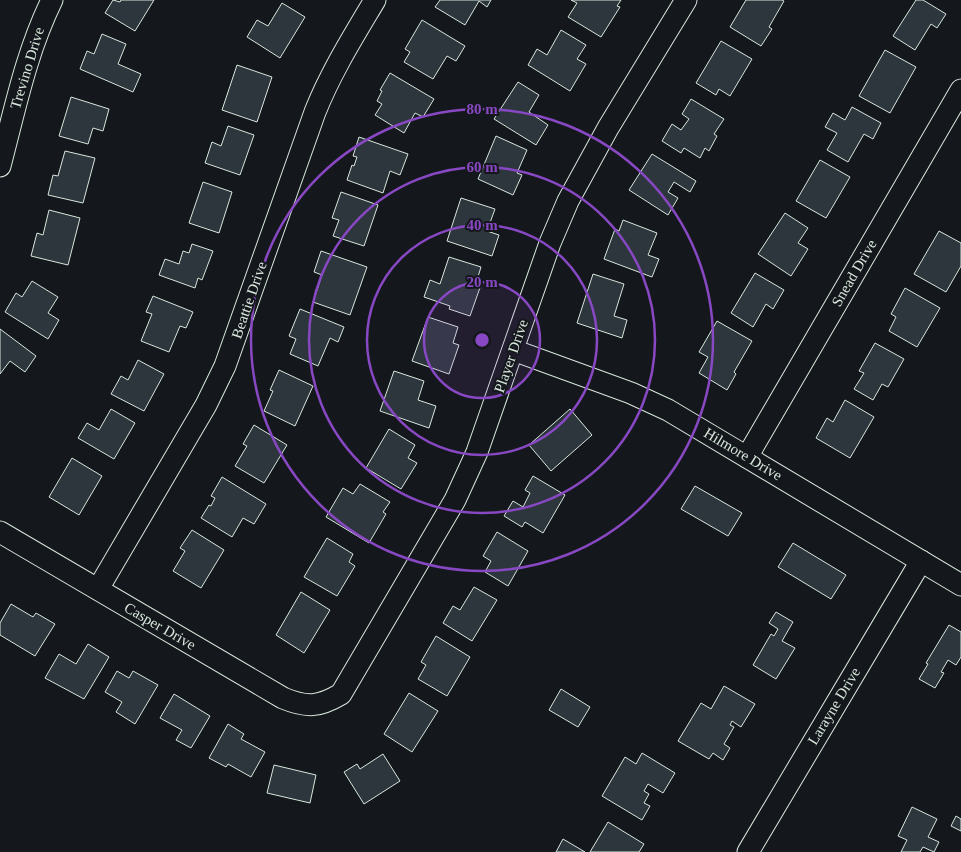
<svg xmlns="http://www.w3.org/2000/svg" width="961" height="852" font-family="'Times New Roman',serif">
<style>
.building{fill:#2c363c;stroke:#d8e6dc}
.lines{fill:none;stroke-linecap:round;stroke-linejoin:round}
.minor-casing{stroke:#d8e6dc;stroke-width:23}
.minor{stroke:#14181c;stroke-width:21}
.ring{fill:none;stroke:#8948c3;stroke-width:2.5}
.labels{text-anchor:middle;stroke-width:4;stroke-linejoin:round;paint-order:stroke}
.street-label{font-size:15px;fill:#d8e6dc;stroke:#14181c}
.centre{fill:#8948c3;stroke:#14181c;stroke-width:2.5}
.ring-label{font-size:15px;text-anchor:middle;font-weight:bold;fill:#8948c3;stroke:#14181c;stroke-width:4;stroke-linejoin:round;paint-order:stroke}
</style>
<rect width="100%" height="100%" fill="#14181c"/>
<!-- building -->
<g class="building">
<path d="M113 0 120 2 121 0H154L135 31 105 13Z"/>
<path d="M440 0H491L487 7 479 1 465 25 435 7Z"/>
<path d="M571 0H621L617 6 620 7 601 37 568 17 577 3Z"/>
<path d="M746 0H782L784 1 769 27 772 29 761 46 730 27Z"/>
<path d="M916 0H923L946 14 937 28 931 24 915 50 893 36Z"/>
<path d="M282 3 305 17 280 58 247 37 257 20 268 26Z"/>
<path d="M422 20 465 46 456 61 447 56 433 79 404 62 410 52 405 49Z"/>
<path d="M561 30 586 45 577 59 586 64 570 91 528 65 537 49 547 55Z"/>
<path d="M102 34 126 44 118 64 141 74 133 92 80 69 87 51 94 54Z"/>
<path d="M721 41 752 59 730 96 719 89 716 95 696 83Z"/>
<path d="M885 50 916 67 890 113 859 96Z"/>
<path d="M237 65 272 77 257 122 222 110Z"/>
<path d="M390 73 434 99 423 117 415 113 404 133 375 115 382 104 377 101 382 91 380 90Z"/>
<path d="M518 82 539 95 529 112 548 125 536 145 494 119Z"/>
<path d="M71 97 109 109 103 131 93 128 88 144 59 136Z"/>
<path d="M691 99 724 119 714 134 717 136 709 151 705 148 700 158 684 148 681 153 662 141 672 124 681 130 689 119 682 114Z"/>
<path d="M852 107 881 123 873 139 864 134 848 162 827 150 837 133 825 127 833 113 845 120Z"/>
<path d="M228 126 254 135 240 175 205 163 212 142 221 146Z"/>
<path d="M496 136 527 150 517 173 522 175 513 195 478 179Z"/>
<path d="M359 137 408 154 400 175 390 171 383 193 347 180 352 165 354 166 357 157 353 156Z"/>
<path d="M65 151 95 158 83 203 48 195 53 175 58 176Z"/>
<path d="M652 154 696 181 690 192 674 182 668 192 678 198 668 215 629 190Z"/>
<path d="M820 160 850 177 826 218 796 201Z"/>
<path d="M203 182 232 192 219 233 189 223Z"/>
<path d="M341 192 378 205 364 246 333 236 339 220 332 218Z"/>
<path d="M461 198 495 209 487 231 499 235 492 256 447 241Z"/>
<path d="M49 210 80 218 68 265 31 256 37 233 43 235Z"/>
<path d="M785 213 808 228 798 243 808 249 791 276 758 254Z"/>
<path d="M623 220 657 233 648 255 659 259 652 277 604 259 615 229 619 231Z"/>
<path d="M939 231 961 243V266L946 292 914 274Z"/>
<path d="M192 244 213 251 202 280 198 278 195 288 159 275 165 259 179 264 183 251 189 253Z"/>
<path d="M321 251 367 267 350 315 313 302 322 275 314 272Z"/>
<path d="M449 257 481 267 477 280 482 282 470 316 449 309 450 306 424 297 430 280 440 284Z"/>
<path d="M755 273 784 290 773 309 766 304 753 327 731 313Z"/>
<path d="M593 274 624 284 614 316 627 320 622 338 577 323Z"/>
<path d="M32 281 58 297 48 313 59 320 48 339 5 312 16 293 22 297Z"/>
<path d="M905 288 940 308 917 347 889 331 896 317 891 314Z"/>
<path d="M153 296 193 312 186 328 180 326 169 352 141 341 152 314 146 312Z"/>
<path d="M300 309 344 327 338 342 330 338 318 366 290 354 296 339 289 336Z"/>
<path d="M428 317 458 327 453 343 459 345 449 374 412 361Z"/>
<path d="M717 321 752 341 734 372 736 374 727 390 699 373 708 357 699 352Z"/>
<path d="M0 329 36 356 25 372 10 361 0 374Z"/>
<path d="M875 343 904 359 888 387 882 384 873 400 854 389 864 373 859 371Z"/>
<path d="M138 360 164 374 144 411 111 394 121 376 128 380Z"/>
<path d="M279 370 313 386 295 426 264 411 273 391 270 390Z"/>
<path d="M394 371 424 381 418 400 436 406 429 428 380 411Z"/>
<path d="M845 400 874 417 850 458 816 438 827 418 833 422Z"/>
<path d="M111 409 135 423 114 459 78 438 87 423 99 430Z"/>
<path d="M570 409 592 435 551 471 529 445Z"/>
<path d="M254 425 287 445 264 483 235 466 247 446 243 444Z"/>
<path d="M389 429 415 445 408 458 417 463 401 489 366 468Z"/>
<path d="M72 458 102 476 79 515 49 497Z"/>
<path d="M533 476 565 495 543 533 525 522 522 527 504 516 513 501 523 507 530 493 525 490Z"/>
<path d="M222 477 266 504 254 524 243 518 232 537 201 518 209 505 211 506 215 498 211 496Z"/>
<path d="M360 484 390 502 383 512 386 514 369 543 326 517 343 488 353 494Z"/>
<path d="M695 486 742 513 728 536 681 509Z"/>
<path d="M192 530 224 550 201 588 173 571 185 551 180 548Z"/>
<path d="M497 532 528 551 508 586 485 572 491 561 483 556Z"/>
<path d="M327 538 353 554 349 562 355 566 337 596 304 577Z"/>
<path d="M793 543 846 575 831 599 778 567Z"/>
<path d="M474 587 497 600 472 641 443 623 453 606 460 610Z"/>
<path d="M301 592 330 610 304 653 276 635Z"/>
<path d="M11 604 33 617 36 613 55 624 35 656 0 635V623Z"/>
<path d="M776 612 793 622 782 641 795 648 776 679 753 665 771 634 774 636 778 629 769 623Z"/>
<path d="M949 625 961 632V657L956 665 948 660 941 672 944 673 935 688 919 679 928 664 926 663Z"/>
<path d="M436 636 470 657 447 696 418 679 426 665 421 662Z"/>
<path d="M88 644 109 657 84 699 45 678 59 654 76 664Z"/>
<path d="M117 671 129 678 133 671 158 685 135 724 116 712 122 702 105 692Z"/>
<path d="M724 686 755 704 741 727 732 721 730 725 734 727 724 744 730 748 723 760 713 753 709 759 678 741 701 703 711 709Z"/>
<path d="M561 689 590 707 578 727 549 710Z"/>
<path d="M409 693 438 711 412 752 384 734Z"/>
<path d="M174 694 210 716 191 748 176 740 182 730 160 718Z"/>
<path d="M228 724 244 734 241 739 265 752 251 777 228 764 226 767 209 758Z"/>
<path d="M642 753 675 773 663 793 648 784 644 791 649 794 644 803 650 806 642 820 602 796 625 757 636 764Z"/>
<path d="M383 754 400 781 364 804 344 772 357 764 360 769Z"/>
<path d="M274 765 316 775 310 803 267 793Z"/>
<path d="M912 807 937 819 928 837 939 842 934 852 923 847 920 852H901L907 840 898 836Z"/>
<path d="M956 816 961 819V831L951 826Z"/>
<path d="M608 822 644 844 639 852H590Z"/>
<path d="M563 839 585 852H556Z"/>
</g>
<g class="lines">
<!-- minor casing -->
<g class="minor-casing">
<g id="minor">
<path d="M0 166C15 109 26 53 52 0"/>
<path d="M513 350 631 393 668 410 961 585"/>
<path d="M747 457 961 90"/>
<path d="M0 532 283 698C307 708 319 707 341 694L455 500 477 452 550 243 568 201 608 128 686 0"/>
<path d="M98 589 206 405 225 366 315 112C331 72 353 37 375 0"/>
<path d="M748 852 921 561"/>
</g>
</g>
<!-- minor -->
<use href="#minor" class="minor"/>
</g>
<!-- distance rings -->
<circle cx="482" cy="340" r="58" fill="#8948c3" fill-opacity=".12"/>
<g class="ring">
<circle cx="482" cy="340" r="58"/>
<circle cx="482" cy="340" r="115"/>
<circle cx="482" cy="340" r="173"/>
<circle cx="482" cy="340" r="231"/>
</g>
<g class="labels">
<!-- street labels -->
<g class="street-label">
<text transform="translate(27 68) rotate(-73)" y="5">Trevino Drive</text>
<text transform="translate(854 273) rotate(-60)" y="5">Snead Drive</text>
<text transform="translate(249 300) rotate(-71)" y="5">Beattie Drive</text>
<text transform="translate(511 356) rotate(-71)" y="5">Player Drive</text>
<text transform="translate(743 454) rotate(31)" y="5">Hilmore Drive</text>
<text transform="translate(160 626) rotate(30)" y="5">Casper Drive</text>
<text transform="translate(834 706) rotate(-59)" y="5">Larayne Drive</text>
</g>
</g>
<circle cx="482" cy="340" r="8" class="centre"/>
<g class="ring-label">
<text x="482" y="114">80 m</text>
<text x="482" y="172">60 m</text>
<text x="482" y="230">40 m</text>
<text x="482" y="287">20 m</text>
</g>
</svg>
